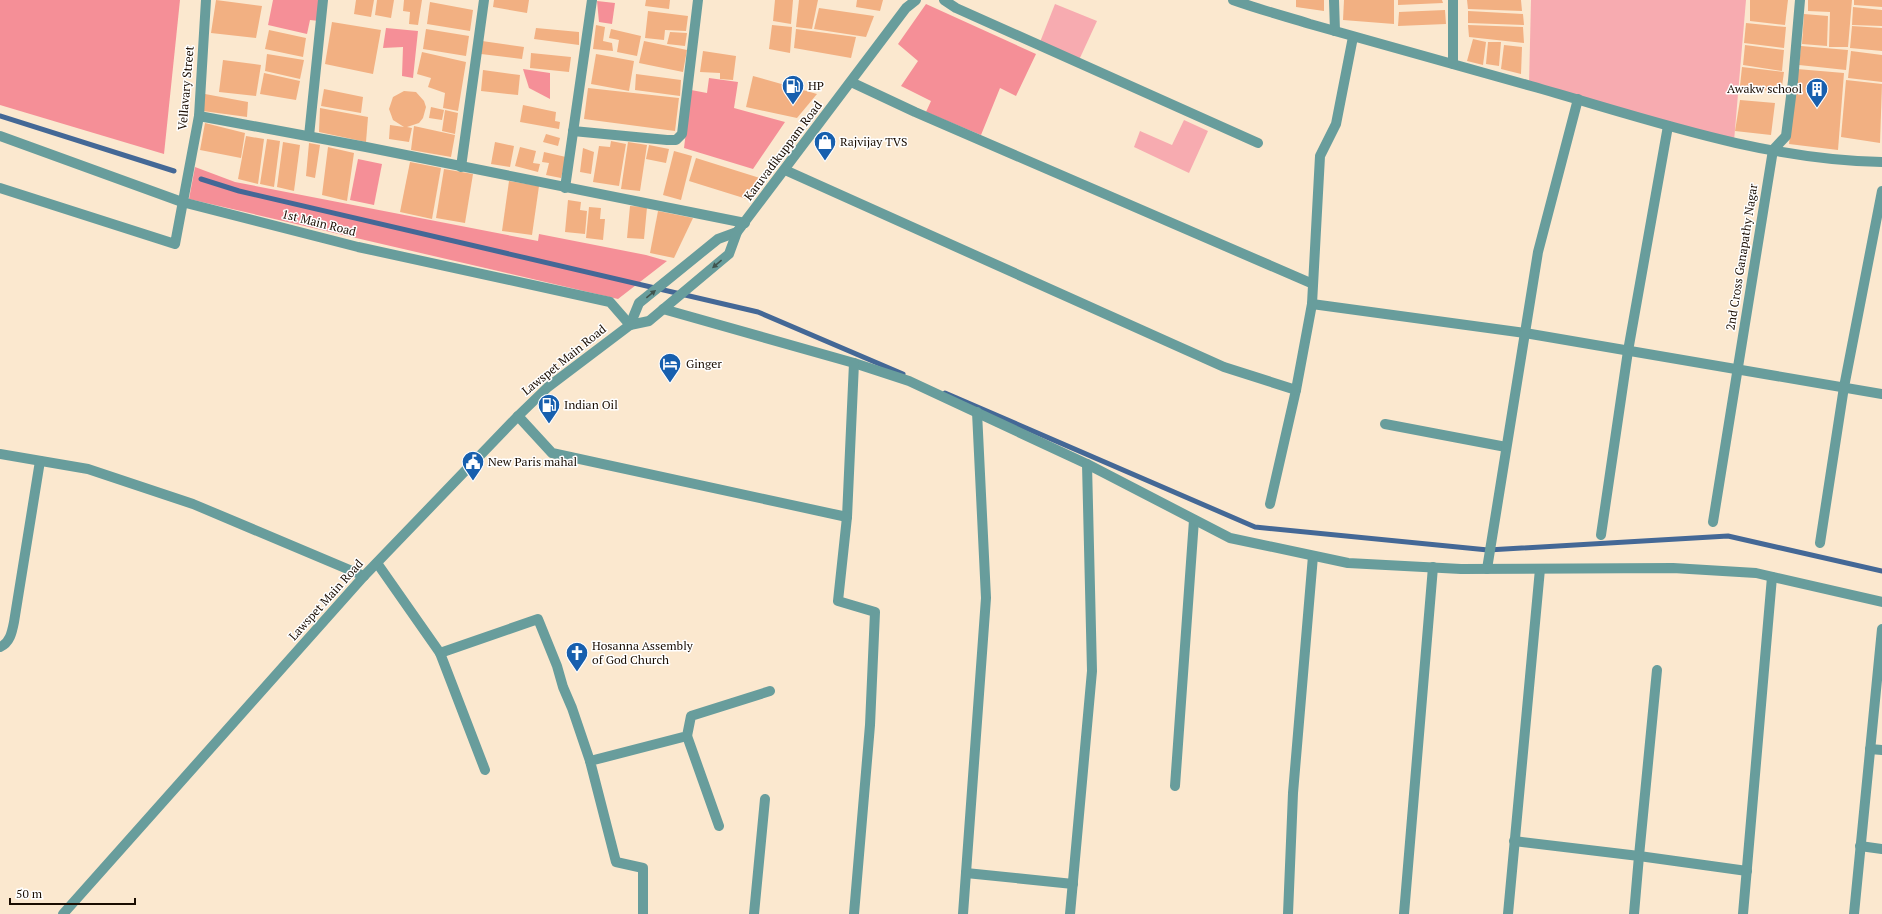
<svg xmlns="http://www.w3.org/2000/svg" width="1882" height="914" font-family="'PT Serif',serif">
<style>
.green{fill:#f7abb0}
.forest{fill:#f58f97}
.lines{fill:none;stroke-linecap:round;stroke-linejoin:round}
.stream{stroke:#446896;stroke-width:5}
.building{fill:#f2b082}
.minor{stroke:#689d9c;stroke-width:10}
.tertiary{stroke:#689d9c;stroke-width:10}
.oneway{fill:#40544e}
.labels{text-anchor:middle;stroke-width:3;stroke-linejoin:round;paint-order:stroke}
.poi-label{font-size:12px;fill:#190c00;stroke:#fff;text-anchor:start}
.street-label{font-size:12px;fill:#190c00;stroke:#fff}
</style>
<rect width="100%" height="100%" fill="#fbe8cf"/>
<!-- green -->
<g class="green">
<path d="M1531 0H1746L1734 141 1529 85Z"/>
<path d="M1055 4 1097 21 1079 60 1040 42Z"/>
<path d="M1184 120 1208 131 1189 173 1134 147 1140 131 1172 145Z"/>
</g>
<!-- forest -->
<g class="forest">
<path d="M0 0H180L164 154 0 105Z"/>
<path d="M273 0H321L319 21 310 20 307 34 268 25Z"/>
<path d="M597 1 615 3 612 24 599 22Z"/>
<path d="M926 4 1036 54 1016 96 1000 88 981 135 926 112 931 101 901 86 918 61 898 44Z"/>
<path d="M386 28 418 31 413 78 402 76 403 47 383 48Z"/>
<path d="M523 69 550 73V99L529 88Z"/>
<path d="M709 78 738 82 734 108 785 122 753 169 684 148 691 90 707 93Z"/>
<path d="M358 159 382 164 374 205 350 200Z"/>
<path d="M195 167 235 182 538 241 539 234 646 255 667 261 618 299 189 199Z"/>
</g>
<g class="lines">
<!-- stream -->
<g class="stream">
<path d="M0 116 174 171"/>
<path d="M201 179 239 191 758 312 903 374"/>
<path d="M945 393 1255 527 1488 550 1728 536 1882 571"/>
</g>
</g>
<!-- building -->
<g class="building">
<path d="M216 0 262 6 256 38 211 33Z"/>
<path d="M356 0H374L371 17 354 14Z"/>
<path d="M377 0H394L391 18 375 15Z"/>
<path d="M404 0H422L418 25 409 24 410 12 403 11Z"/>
<path d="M494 0H529L527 13 493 7Z"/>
<path d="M646 0H670L669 9 645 6Z"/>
<path d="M775 0H793L791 24 773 21Z"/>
<path d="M799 0H818L812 29 796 27Z"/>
<path d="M857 0H883L880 11 856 7Z"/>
<path d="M1296 0H1324V11L1296 7Z"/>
<path d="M1344 0H1394V24L1343 20Z"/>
<path d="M1398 0H1442L1443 3 1398 5Z"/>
<path d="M1467 0H1521L1522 11 1468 9Z"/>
<path d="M1750 0H1788L1785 25 1750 21Z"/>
<path d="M1808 0H1852L1848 47H1829L1830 12 1808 11Z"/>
<path d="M1854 0H1882V7L1854 5Z"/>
<path d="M430 2 473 10 470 31 427 24Z"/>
<path d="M1853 7 1882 10V26L1852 25Z"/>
<path d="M819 8 874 16 866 37 814 29Z"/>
<path d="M1445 10 1446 24 1398 26 1399 12Z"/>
<path d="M648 11 688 16 686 31 665 30 664 40 645 38Z"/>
<path d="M1468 11 1523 14 1524 25 1468 23Z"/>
<path d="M1804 14 1828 16 1827 46 1802 44Z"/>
<path d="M332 22 381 30 373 74 325 64Z"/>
<path d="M1746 23 1786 27 1784 48 1744 43Z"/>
<path d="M596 25 605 27 603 41 612 43 613 51 593 49Z"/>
<path d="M772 25 792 27 790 53 769 49Z"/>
<path d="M1468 25 1523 27 1524 43 1469 37Z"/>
<path d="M1852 26 1882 28V51L1850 48Z"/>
<path d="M536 28 579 32V45L534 39Z"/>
<path d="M426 29 469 36 466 56 423 49Z"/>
<path d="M611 29 641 36 637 56 617 52 619 40 609 38Z"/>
<path d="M796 29 856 37 851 58 794 48Z"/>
<path d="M269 30 306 38 303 57 265 49Z"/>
<path d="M670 32 687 33 685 46 667 44Z"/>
<path d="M1473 39 1486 42 1483 65 1467 61Z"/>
<path d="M482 41 524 47 522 59 481 54Z"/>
<path d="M644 41 687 50 683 72 639 63Z"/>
<path d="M1488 42H1501L1499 66 1486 64Z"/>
<path d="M1504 45 1522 47 1521 74 1501 69Z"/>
<path d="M1745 45 1784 50 1782 71 1743 65Z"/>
<path d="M1801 46 1848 50 1846 70 1799 65Z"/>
<path d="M703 51 736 56 733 80 720 79V73L700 72Z"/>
<path d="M1851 51 1882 55V82L1848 78Z"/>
<path d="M422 52 466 62 458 111 443 108 445 93 428 87 431 78 417 74Z"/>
<path d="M531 53 571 57 569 72 530 68Z"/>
<path d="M267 54 304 60 300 79 265 71Z"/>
<path d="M596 54 634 61 629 91 591 84Z"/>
<path d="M223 60 261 65 256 96 219 92Z"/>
<path d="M1742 67 1784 72 1781 93 1740 86Z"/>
<path d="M1797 69 1844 73 1838 150 1789 144Z"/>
<path d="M483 70 520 75 518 95 481 91Z"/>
<path d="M264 73 300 81 296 100 260 94Z"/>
<path d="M636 74 681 80 680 96 635 90Z"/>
<path d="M753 76 817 94 797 118 746 107Z"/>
<path d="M1846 80 1882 84 1880 143 1841 137Z"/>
<path d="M588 88 679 98 675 131 584 119Z"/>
<path d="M324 89 363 97 361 113 321 106Z"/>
<path d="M404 91 416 92 424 101 426 107 423 118 419 123 407 127 412 128 409 142 389 139 390 125 404 127 393 120 389 109 393 97Z"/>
<path d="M205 94 248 102 247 117 203 111Z"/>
<path d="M1740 100 1775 103 1771 135 1735 131Z"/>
<path d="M523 105 556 112 555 121 560 122 559 129 520 122Z"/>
<path d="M431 107 444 110 442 120 429 118Z"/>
<path d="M320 108 368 117 366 142 319 132Z"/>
<path d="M445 110 458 113 455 134 442 131Z"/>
<path d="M205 123 245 133 241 158 200 150Z"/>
<path d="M414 126 455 135 451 157 411 150Z"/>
<path d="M546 134 560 138 558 146 543 142Z"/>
<path d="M246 136 264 139 258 184 238 179Z"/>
<path d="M267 139 280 141 274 187 260 184Z"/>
<path d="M611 141 626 144 619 186 593 182 599 146 610 147Z"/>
<path d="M283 142 300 145 294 191 277 187Z"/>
<path d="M495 142 514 146 510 167 491 164Z"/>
<path d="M628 142 647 145 640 191 621 189Z"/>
<path d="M309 143 320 145 315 178 306 176Z"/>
<path d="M649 145 669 149 666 163 646 159Z"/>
<path d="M328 147 354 153 347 201 322 195Z"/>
<path d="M520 147 536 151 533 163 540 164 538 172 515 166Z"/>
<path d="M583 148 594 152 591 174 580 172Z"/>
<path d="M674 151 692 156 681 200 663 195Z"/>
<path d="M544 152 566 157 561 178 546 175 549 163 542 162Z"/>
<path d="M696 158 763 179 759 192 753 190 750 200 689 181Z"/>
<path d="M410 162 441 168 432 219 400 212Z"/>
<path d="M444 169 473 174 465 223 436 218Z"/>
<path d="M509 181 539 186 532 235 502 231Z"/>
<path d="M568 200 581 202 580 210 587 211 585 234 565 232Z"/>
<path d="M630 206 647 207 644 239 627 238Z"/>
<path d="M589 207 601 208 600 219H605L603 240 586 238Z"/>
<path d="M658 211 693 218 674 258 650 253Z"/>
</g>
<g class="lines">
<!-- minor -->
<g class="minor">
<path d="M944 0 956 8 1258 143"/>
<path d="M1233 0C1258 9 1284 16 1310 24 1383 45 1457 65 1531 86 1645 118 1761 160 1882 162"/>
<path d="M1334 0 1335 31"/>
<path d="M1453 0V64"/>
<path d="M851 82 915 112 1313 284"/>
<path d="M199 116 366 147 745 223"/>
<path d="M573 131 667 140H676L682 134 698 0"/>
<path d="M0 136 182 202 358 247 610 302 630 325"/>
<path d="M309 136 323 0"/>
<path d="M461 167 484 0"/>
<path d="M785 170 1224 367 1296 390 1270 504"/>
<path d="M0 188 175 244 199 116 206 0"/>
<path d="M565 188 592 0"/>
<path d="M1312 304 1525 333 1882 394"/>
<path d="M663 309 854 363 909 381 1087 464"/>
<path d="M854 363 847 517 838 601 875 612 870 725 854 914"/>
<path d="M1296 390 1312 304 1320 156 1336 124 1353 37"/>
<path d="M518 416 552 453 847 517"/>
<path d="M1385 424 1506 447"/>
<path d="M0 454 88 469 193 504 364 576"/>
<path d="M1713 522 1773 150 1786 136 1793 81 1800 0"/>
<path d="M1601 535 1628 351 1668 126"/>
<path d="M1820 543 1844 387 1882 191"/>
<path d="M377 563 440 653 485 770"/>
<path d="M1487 569 1538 252 1578 99"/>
<path d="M0 647C10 643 12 632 14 622L40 461"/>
<path d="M440 653 538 619 557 666 563 687 572 708 590 761"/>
<path d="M1657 670 1639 856 1747 871"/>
<path d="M687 736 719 826"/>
<path d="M1870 749 1882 750"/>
<path d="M1175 786 1194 520"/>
<path d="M1514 841 1639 856 1634 914"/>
<path d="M1860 846 1882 849"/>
<path d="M966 873 1073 884"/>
<path d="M643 914V868L616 862 590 761 687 736 691 716 770 691"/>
<path d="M754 914 765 799"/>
<path d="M963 914 986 598 977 412"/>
<path d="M1070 914 1092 671 1087 464 1230 538 1348 563 1461 569 1673 568 1756 573 1882 602"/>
<path d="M1288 914 1293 793 1313 556"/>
<path d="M1404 914 1433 567"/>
<path d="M1508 914 1540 569"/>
<path d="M1743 914 1772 577"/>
<path d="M1854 914 1882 629"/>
</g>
<!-- tertiary -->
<g class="tertiary">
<path d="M630 325 639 303 718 239 737 232"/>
<path d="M63 914 364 576 518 416 548 387 630 325 649 321 729 254 737 232 906 8 916 0"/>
</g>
</g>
<!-- one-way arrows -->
<defs><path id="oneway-solid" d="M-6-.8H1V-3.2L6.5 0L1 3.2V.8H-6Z"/></defs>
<g class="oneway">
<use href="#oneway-solid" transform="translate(717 264) rotate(140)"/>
<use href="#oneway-solid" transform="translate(651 294) rotate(-39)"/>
</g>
<!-- icons -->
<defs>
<g id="fuel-pin" transform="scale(1.15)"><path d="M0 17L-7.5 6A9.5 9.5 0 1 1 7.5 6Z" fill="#175fae" stroke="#fff"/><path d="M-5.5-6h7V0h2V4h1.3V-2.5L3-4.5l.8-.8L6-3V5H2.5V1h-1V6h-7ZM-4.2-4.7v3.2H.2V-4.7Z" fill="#fff"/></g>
<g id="building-pin" transform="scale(1.15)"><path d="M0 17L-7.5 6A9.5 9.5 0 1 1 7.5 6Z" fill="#175fae" stroke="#fff"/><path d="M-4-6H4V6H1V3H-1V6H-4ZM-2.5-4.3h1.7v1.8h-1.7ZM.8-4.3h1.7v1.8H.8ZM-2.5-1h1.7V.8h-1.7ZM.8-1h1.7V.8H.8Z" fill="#fff"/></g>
<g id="shop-pin" transform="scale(1.15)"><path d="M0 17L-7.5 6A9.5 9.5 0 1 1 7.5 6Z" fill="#175fae" stroke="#fff"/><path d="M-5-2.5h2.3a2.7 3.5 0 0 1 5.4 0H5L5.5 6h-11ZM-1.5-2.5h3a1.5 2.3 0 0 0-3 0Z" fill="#fff"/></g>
<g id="hotel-pin" transform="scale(1.15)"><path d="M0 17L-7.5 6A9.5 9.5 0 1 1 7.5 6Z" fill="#175fae" stroke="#fff"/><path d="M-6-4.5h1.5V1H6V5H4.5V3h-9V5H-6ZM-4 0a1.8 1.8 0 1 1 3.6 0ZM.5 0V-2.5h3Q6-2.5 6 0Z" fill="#fff"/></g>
<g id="civic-pin" transform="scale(1.15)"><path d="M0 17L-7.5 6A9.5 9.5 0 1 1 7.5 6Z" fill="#175fae" stroke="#fff"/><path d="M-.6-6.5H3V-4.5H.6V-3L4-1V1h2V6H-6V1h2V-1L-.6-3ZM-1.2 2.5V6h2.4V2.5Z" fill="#fff"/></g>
<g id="church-pin" transform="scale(1.15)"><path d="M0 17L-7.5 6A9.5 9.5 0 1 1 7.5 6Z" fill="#175fae" stroke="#fff"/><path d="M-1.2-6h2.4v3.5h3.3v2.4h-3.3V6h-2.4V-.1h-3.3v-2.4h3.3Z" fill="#fff"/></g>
</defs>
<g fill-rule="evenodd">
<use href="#fuel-pin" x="793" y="86"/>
<use href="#building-pin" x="1817" y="89"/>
<use href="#shop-pin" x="825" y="142"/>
<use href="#hotel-pin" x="670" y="364"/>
<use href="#fuel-pin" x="549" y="405"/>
<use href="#civic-pin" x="473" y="462"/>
<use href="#church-pin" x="577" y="653"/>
</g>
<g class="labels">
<!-- poi labels -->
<g class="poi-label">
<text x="808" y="90">HP</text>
<text x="1802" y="93" text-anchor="end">Awakw school</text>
<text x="840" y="146">Rajvijay TVS</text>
<text x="686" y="368">Ginger</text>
<text x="564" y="409">Indian Oil</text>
<text x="488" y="466">New Paris mahal</text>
<text x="592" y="650">Hosanna Assembly<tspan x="592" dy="14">of God Church</tspan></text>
</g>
<!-- street labels -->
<g class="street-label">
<text transform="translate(186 88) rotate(-85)" y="4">Vellavary Street</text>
<text transform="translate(783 151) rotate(-53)" y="4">Karuvadikuppam Road</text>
<text transform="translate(319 223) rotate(14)" y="4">1st Main Road</text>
<text transform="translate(1742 257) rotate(-81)" y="4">2nd Cross Ganapathy Nagar</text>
<text transform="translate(564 360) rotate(-39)" y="4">Lawspet Main Road</text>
<text transform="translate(326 600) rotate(-48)" y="4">Lawspet Main Road</text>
</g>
</g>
<!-- scale -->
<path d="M10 898v6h125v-6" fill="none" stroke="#190c00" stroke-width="2"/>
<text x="16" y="898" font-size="12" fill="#190c00" stroke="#ffffff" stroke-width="3" paint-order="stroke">50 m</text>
</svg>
